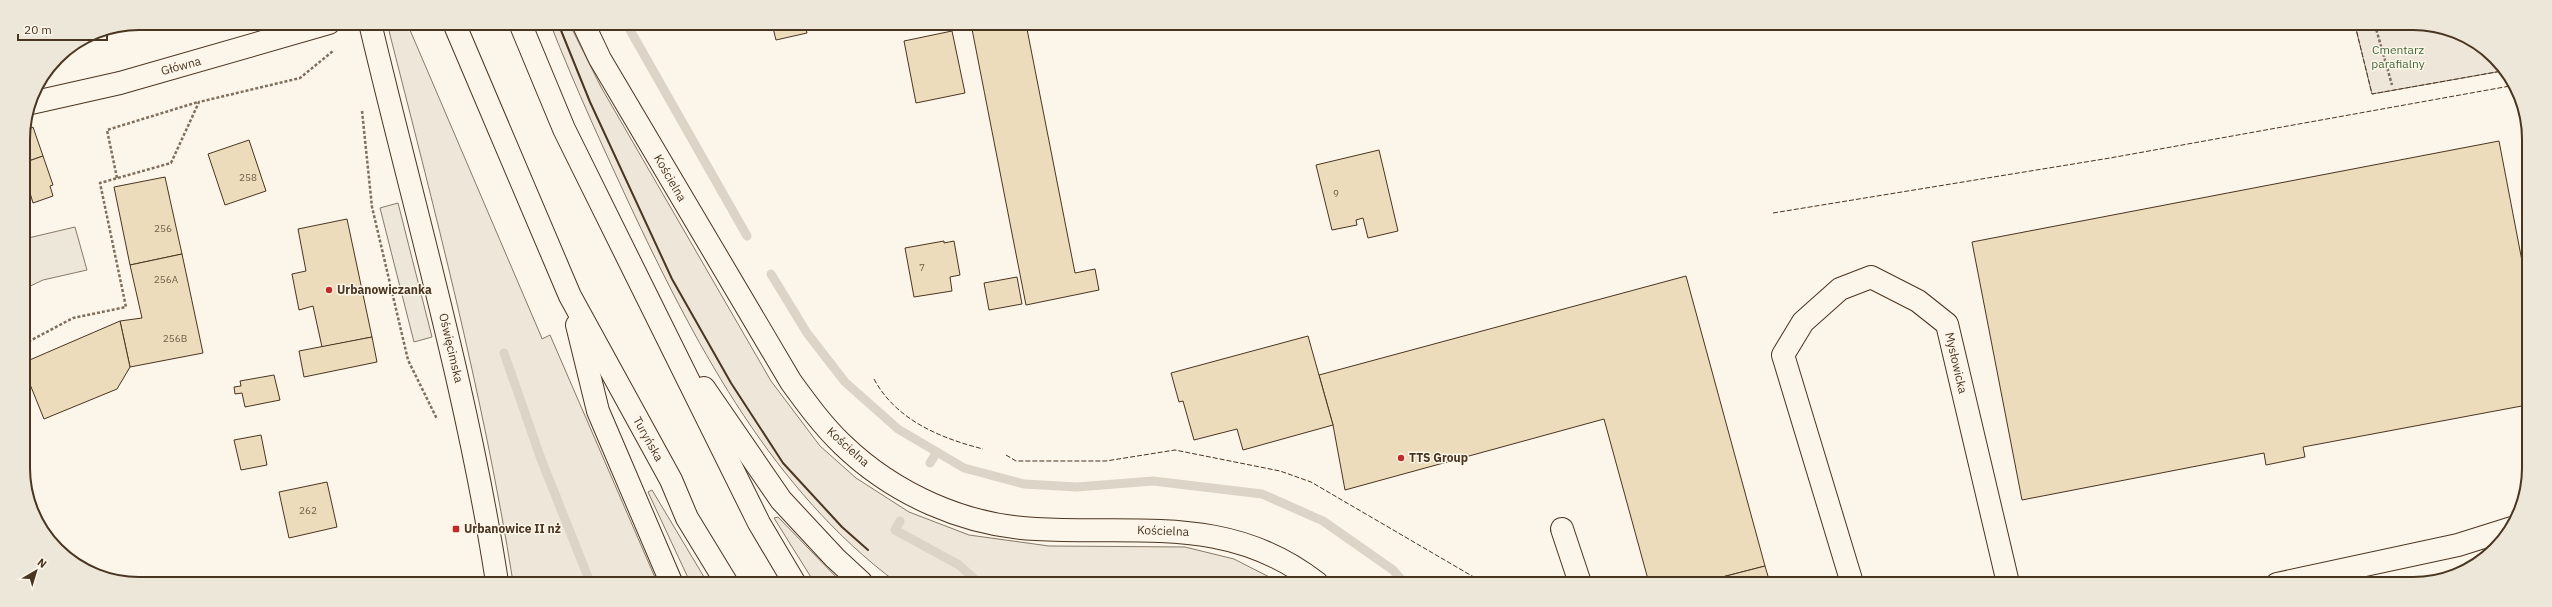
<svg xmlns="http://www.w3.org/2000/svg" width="2552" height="607" font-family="'IBM Plex Sans',sans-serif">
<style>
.green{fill:#ede6d9;stroke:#887966}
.parking{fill:#ede7d9;stroke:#887966}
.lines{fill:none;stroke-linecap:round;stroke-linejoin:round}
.stream{stroke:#dcd4c6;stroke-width:9}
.building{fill:#ecdcbc;stroke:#4a3520}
.minor-casing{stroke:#4a3520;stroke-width:24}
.highway-casing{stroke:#4a3520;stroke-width:24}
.path{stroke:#7f6f5c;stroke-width:2.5;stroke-dasharray:3 2;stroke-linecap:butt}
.minor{stroke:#fbf6e9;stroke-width:22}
.highway{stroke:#fbf6e9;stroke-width:22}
.fence{stroke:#4a3520;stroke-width:1;stroke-dasharray:5 2;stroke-linecap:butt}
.wall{stroke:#4a3520;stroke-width:2}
.poi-dot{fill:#c62828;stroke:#fbf6e9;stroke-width:1.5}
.labels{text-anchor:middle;stroke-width:3;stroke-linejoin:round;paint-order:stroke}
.number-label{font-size:10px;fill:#725f47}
.park-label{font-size:12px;fill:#436837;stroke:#fbf6e9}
.street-label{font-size:12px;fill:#4a3520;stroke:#fbf6e9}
.poi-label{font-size:12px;font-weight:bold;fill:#4a3520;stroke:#fbf6e9;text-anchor:start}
.rim{fill:none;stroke:#4a3520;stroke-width:2}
</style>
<rect width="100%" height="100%" fill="#fbf6e9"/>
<!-- green -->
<g class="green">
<path d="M387 23H407L541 336 542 339 550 335 657 582H513C483 393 434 208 387 23Z"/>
<path d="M550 23H569L601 87 771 381 820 446 856 478 909 512 969 535 1049 546 1185 547 1234 559 1281 583 896 582C774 491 699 351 635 216 605 152 576 89 550 23Z"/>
<path d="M2355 25C2407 25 2473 16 2502 71L2372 94Z"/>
<path d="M652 490 707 582H690L648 492Z"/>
<path d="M778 517 841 582H814L774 518Z"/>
</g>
<!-- parking -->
<g class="parking">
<path d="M398 203 432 337 414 342 380 208Z"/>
<path d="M75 227 87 270 43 280 24 289V239Z"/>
</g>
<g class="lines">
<!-- stream -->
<g class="stream">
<path d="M626 23 747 236"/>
<path d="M771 274 807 333 845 382 898 429 964 468 1024 484 1077 487 1153 481 1262 494 1323 521 1393 570 1404 583"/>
<path d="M504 353 541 459 590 582"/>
<path d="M930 463 937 452"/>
<path d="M900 521 895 530 959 565 979 583"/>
</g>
</g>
<!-- building -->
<g class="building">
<path d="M772 24H805L807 33 776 40Z"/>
<path d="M971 24H1026L1075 273 1095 269 1099 290 1026 305Z"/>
<path d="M952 31 965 93 916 103 904 41Z"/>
<path d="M33 127 43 156 23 163V132Z"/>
<path d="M249 140 266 191 225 205 208 154Z"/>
<path d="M2499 141 2527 287V405L2303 447 2305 457 2266 465 2264 453 2022 500 1972 242Z"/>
<path d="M1379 150 1398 231 1368 238 1363 218 1356 220 1357 225 1332 230 1316 165Z"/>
<path d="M43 156 53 185 50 186 53 196 33 203 30 193 24 196 23 163Z"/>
<path d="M165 177 182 254 130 265 114 187Z"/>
<path d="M347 219 372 337 322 347 313 306 299 310 292 274 306 271 298 229Z"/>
<path d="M944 241V243L954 241 960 275 950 277 952 291 914 297 905 248Z"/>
<path d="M182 254 203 353 130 367 120 321 142 318 130 265Z"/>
<path d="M1686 276 1765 566 1699 583H1649L1604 419 1345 490 1333 425 1319 375Z"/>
<path d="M1017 277 1022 304 989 310 984 283Z"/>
<path d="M120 321 130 367 117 389 44 419 25 372V362Z"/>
<path d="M1308 336 1333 425 1243 450 1237 429 1194 440 1183 401 1179 402 1171 373Z"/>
<path d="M372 337 377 362 304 377 299 351Z"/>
<path d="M274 375 280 400 245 407 242 393 235 394 234 387 241 386 240 381Z"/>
<path d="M261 435 267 465 241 470 234 440Z"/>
<path d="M327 482 337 527 289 538 279 492Z"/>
<path d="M1765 566 1770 583H1699Z"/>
</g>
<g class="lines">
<!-- minor casing -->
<g class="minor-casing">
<g id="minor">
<path d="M370 23C414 209 468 393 497 582"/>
<path d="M583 23 600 59 791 382C807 404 823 426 843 445 894 494 965 526 1036 529 1138 535 1229 514 1317 583"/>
<path d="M31 103 120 83 329 23"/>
<path d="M1562 529 1580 583"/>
<path d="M1852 583 1783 355 1803 322 1840 289 1871 277 1918 301 1947 324 2008 583"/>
<path d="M2277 584 2458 545 2512 528"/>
</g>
</g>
<!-- highway casing -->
<g class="highway-casing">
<g id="highway">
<path d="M454 23 570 296 671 480 687 518 726 582"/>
<path d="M520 23 564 129 759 523 794 582"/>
<path d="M577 325 598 411 671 582"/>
<path d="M704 388 781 500 835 558 861 582"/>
</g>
</g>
<!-- path -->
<g class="path">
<path d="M2375 25 2392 85"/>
<path d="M362 111 372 207 408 360 437 419"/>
<path d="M117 178 107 130 198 102"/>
<path d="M24 344 73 318 126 307 100 183 171 163 199 102 300 78 333 51"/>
</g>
<!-- minor -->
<use href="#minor" class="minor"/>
<!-- highway -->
<use href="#highway" class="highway"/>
<!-- fence -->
<g class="fence">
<path d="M2355 25 2372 94 2502 71"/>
<path d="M1773 213 2110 158 2510 86"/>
<path d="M874 379C896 420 940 438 983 449"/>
<path d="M1006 455 1016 461H1106L1175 450 1280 471 1311 482 1484 583"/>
</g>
<!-- wall -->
<path class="wall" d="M558 23 590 102 672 279 731 383 783 463 842 527 868 550"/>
</g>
<!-- markers -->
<g class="poi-dot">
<circle cx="329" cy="290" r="4"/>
<circle cx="1401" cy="458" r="4"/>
<rect x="452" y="525" width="8" height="8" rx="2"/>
</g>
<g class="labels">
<!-- number labels -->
<g class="number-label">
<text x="248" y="181">258</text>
<text x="1336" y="197">9</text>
<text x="163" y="232">256</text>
<text x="922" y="271">7</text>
<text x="166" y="283">256A</text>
<text x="175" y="342">256B</text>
<text x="308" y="514">262</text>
</g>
<!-- park labels -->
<g class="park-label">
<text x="2398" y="54">Cmentarz<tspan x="2398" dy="14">parafialny</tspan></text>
</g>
<!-- street labels -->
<g class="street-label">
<text transform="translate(181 66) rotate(-15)" y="4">Główna</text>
<text transform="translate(670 178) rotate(60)" y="4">Kościelna</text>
<text transform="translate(451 348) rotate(77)" y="4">Oświęcimska</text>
<text transform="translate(1956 363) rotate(77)" y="4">Mysłowicka</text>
<text transform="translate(648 439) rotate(61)" y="4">Turyńska</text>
<text transform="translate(848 447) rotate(42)" y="4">Kościelna</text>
<text transform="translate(1163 531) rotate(2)" y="4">Kościelna</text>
</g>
<!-- poi labels -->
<g class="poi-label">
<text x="337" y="294">Urbanowiczanka</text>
<text x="1409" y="462">TTS Group</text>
<text x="464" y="533">Urbanowice II nż</text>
</g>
</g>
<!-- crop -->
<path d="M0 0H2552V607H0ZM139 30H2413A109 109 0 0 1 2522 139V468A109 109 0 0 1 2413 577H139A109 109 0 0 1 30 468V139A109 109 0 0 1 139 30Z" fill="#ede7d9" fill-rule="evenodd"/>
<path class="rim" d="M139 30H2413A109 109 0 0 1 2522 139V468A109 109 0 0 1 2413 577H139A109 109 0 0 1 30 468V139A109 109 0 0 1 139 30Z"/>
<!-- north arrow -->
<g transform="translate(36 571) rotate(38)" stroke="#fbf6e9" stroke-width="3" paint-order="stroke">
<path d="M0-3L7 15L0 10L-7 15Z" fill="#4a3520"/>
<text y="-6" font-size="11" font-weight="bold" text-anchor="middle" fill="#4a3520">N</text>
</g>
<!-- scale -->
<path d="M18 34v6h89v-6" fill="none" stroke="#4a3520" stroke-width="2"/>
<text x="24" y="34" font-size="12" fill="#4a3520" stroke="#fbf6e9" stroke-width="3" paint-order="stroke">20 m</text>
</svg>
